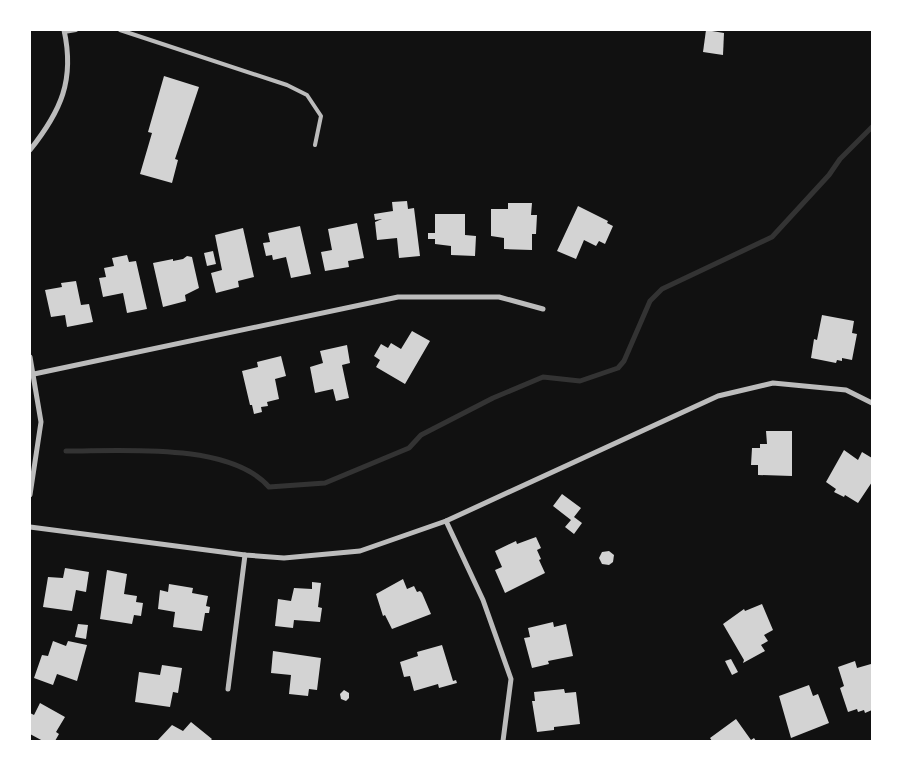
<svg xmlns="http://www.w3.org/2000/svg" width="902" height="771" font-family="'Roboto Serif',serif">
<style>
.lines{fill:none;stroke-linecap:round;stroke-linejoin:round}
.stream{stroke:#333;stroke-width:5}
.building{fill:#d3d3d3}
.service{stroke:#bcbcbc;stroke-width:4}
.minor{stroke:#bcbcbc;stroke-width:5}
</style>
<rect width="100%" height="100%" fill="#111"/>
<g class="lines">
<!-- stream -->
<path class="stream" d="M66 451C122 451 230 442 269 487L325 483 409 448 421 435 493 398 543 377 580 381 618 368 624 361 650 301 662 289 772 237 829 175 840 159 872 127"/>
</g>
<!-- building -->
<g class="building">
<path d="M706 30 724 33 723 55 703 52Z"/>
<path d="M164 76 199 87 175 159 178 160 172 183 140 174 152 133 148 132Z"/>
<path d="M407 201 408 209 414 208 420 256 399 258 397 238 377 240 375 222 382 219 375 220 374 214 393 211 392 202Z"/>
<path d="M508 203H532L531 215H537L536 234H532V250L504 249V238L491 236V209H508Z"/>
<path d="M578 206 608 221 607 223 613 226 605 244 599 241 596 246 584 240 576 259 557 251Z"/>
<path d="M435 214H465V235L476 236 475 256 451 255V246L435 244V239H428V233H435Z"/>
<path d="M357 223 364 258 348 261 349 267 325 271 321 252 332 250 328 229Z"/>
<path d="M300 226 311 274 291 278 286 257 273 260 272 255 266 256 263 243 270 242 268 233Z"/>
<path d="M243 228 254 277 238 281 239 287 216 293 211 273 222 270 215 235Z"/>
<path d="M213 251 216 264 207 266 204 253Z"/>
<path d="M127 255 129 262 136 261 147 309 127 313 123 293 103 297 99 278 106 277 104 268 114 266 112 258Z"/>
<path d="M187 256 192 257 199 288 185 295 186 301 163 307 153 263 173 259V261L183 259Z"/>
<path d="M76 281 81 305 89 304 93 322 67 327 65 315 51 317 45 290 62 287 61 283Z"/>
<path d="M822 315 854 321 852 333 857 334 852 360 842 358V361L837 360 836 363 811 358 814 339 817 340Z"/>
<path d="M412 331 430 341 405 384 376 367 380 360 374 356 381 344 388 348 391 343 401 349Z"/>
<path d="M347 345 350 363 342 365 349 398 336 401 333 389 315 393 310 367 323 363 320 351Z"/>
<path d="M281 356 286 376 275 379 279 399 267 402 268 406 261 407 262 412 254 414 252 405H250L242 371 258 367 257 362Z"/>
<path d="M766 431H792V476L758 475V465H751L752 448H760V444H767Z"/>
<path d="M844 450 858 460 862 452 872 458V482L858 503 845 495 844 497 834 492 836 489 826 482Z"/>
<path d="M562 494 581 508 574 517 582 523 574 534 565 527 571 520 553 506Z"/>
<path d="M536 537 541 548 537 550 541 559 539 560 545 573 505 593 495 570 502 567 495 551 516 541 517 544Z"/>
<path d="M609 551 614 555 613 562 609 565 602 564 599 558 602 552Z"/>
<path d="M65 568 89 572 86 592 76 590 72 611 43 607 48 577 63 578Z"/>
<path d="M107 570 127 574 124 594 137 596 136 602 143 603 141 616 134 615 132 624 100 619Z"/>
<path d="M403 579 407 589 414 586 417 592 420 591 422 593 431 614 392 629 385 615 383 616 376 594Z"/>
<path d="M312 582 321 583 318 607 322 608 320 622 294 620 293 628 275 626 278 599 291 601 294 588 312 589Z"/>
<path d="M169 584 193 588 192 593 208 596 206 606 210 607 209 613H205L202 631 173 627 175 612 158 609 160 590 168 592Z"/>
<path d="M762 604 773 630 764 635 768 641 761 645 765 651 743 663 744 660 723 624 744 609 745 611Z"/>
<path d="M553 622 554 627 566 624 573 656 548 661 549 664 532 668 524 638 530 637 528 628Z"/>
<path d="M78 624 88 625 86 639 75 637Z"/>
<path d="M53 641 66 646 68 641 87 645 77 681 57 674 53 685 34 678 42 655 48 656Z"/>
<path d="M442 645 453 681 456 680 457 683 439 688 438 684 414 691 410 676 404 677 400 662 418 656 417 652Z"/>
<path d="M273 651 321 658 317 690 309 689 308 696 289 694 291 675 271 673Z"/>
<path d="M731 659 738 672 732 675 725 661Z"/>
<path d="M855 661 857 668 871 664 872 668V710L865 713 864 710 858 712 857 709 848 712 840 688 844 686 838 667Z"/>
<path d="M162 665 182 668 178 693 173 692 170 707 135 702 139 672 160 675Z"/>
<path d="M809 685 813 696 818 694 829 723 791 738 779 696Z"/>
<path d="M564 689 565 693 576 692 580 724 554 727V730L537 732 532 701H535L534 692Z"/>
<path d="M344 690 349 693V698L346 701 341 699 340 694Z"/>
<path d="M40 703 65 717 56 732 59 734 55 741H43L30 734V713L34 715Z"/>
<path d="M736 719 751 740 754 738 756 741H712L710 738Z"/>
<path d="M191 722 212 739 210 741H157L172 725 183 731Z"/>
</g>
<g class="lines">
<!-- service -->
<g class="service">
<path d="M120 30 287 85 307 95 321 116 315 145"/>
<path d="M64 32 76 30"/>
</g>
<!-- minor -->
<g class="minor">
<path d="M30 150C61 111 75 80 64 30"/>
<path d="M30 357 41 422 30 495"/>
<path d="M34 374 398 297H499L543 309"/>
<path d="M446 521 483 600 511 679 503 741"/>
<path d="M30 527 245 555 284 558 360 551 446 521 718 396 773 383 846 390 872 403"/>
<path d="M228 689 245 555"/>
</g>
</g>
<!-- border -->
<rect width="902" height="771" fill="none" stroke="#ffffff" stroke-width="62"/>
</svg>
